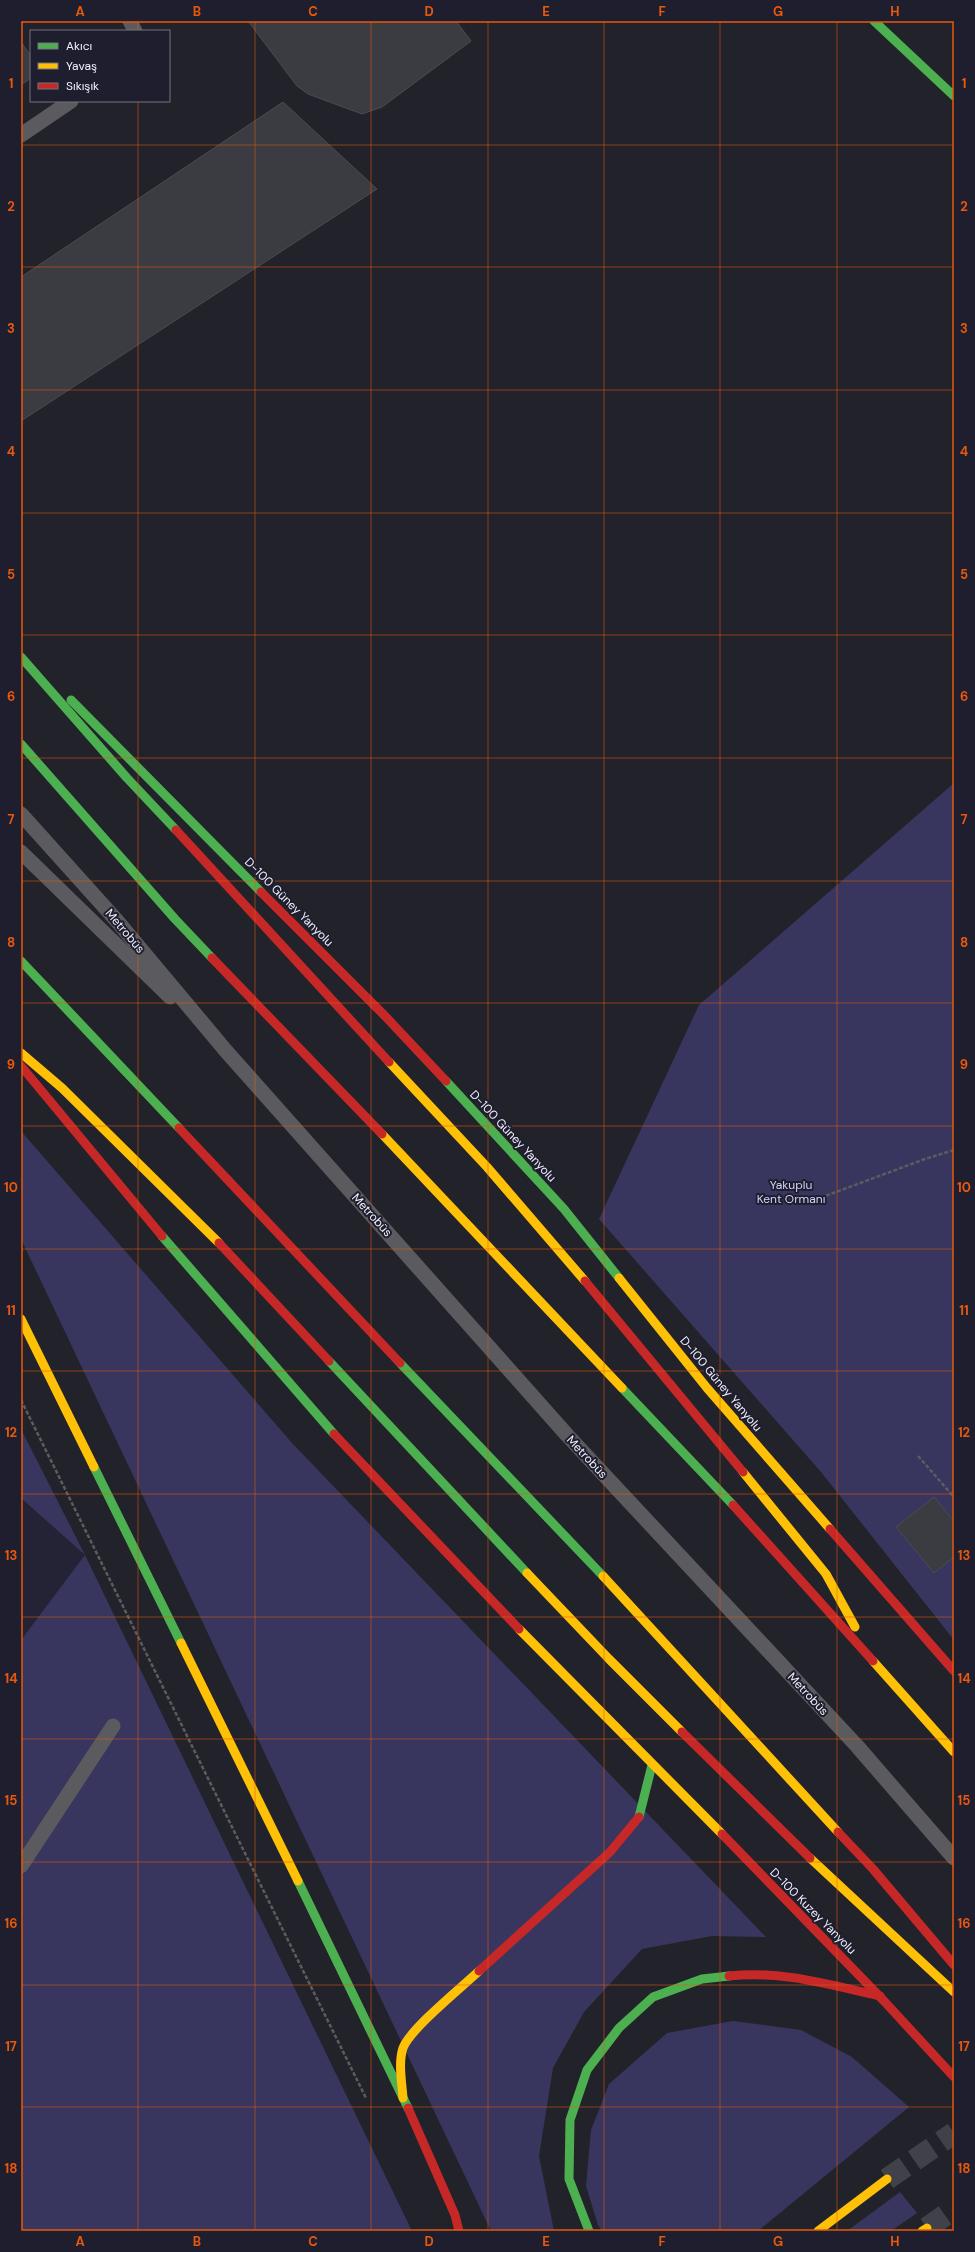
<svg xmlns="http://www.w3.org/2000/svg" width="975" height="2252" font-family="'DM Sans',sans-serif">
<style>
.built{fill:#242336}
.green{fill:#38365e}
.building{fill:#3b3b42;stroke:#4b4b52}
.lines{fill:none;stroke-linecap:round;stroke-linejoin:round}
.primary-tunnel{stroke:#41414a;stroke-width:22;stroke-dasharray:22 11;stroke-linecap:butt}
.path{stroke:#5c5c60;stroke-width:2.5;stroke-dasharray:4 2;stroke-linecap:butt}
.lane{stroke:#5b5b5f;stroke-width:15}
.fast{stroke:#4caf50;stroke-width:9}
.slow{stroke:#ffc107;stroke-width:9}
.jam{stroke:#c62828;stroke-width:9}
.grid{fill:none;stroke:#e8590c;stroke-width:1;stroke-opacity:0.55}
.labels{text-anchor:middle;stroke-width:4;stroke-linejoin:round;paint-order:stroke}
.street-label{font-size:12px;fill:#f0f0fc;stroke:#1f1e2e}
.park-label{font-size:12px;fill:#d1d1fa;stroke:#1f1e2e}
.neatline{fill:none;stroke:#e8590c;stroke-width:1.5}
.grid-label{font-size:13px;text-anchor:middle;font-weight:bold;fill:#e8590c}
</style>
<rect width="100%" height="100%" fill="#22222a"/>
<!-- built -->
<path class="built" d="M21 1498 85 1555 21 1640Z"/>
<!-- green -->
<g class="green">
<path d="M954 783V1640L821 1472 599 1219 699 1005Z"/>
<path d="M21 1131 292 1443 766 1937 712 1936 642 1949 584 2012 553 2068 539 2156 554 2231H491L21 1239Z"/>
<path d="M21 1429 85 1555 412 2231H21V1640L85 1555 21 1498Z"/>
<path d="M733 2021 801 2030 852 2057 909 2107 758 2231H602L598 2225 586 2186 591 2130 609 2084 667 2033Z"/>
<path d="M900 2192 917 2213 891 2231H847Z"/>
</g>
<!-- building -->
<g class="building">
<path d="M248 21H456L471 41 382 107 362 114 308 94 297 86Z"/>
<path d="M21 42 31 56V78L21 85Z"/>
<path d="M283 102 377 189 21 421V277Z"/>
<path d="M934 1497 954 1521V1557L934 1573 896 1527Z"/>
</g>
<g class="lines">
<!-- primary-tunnel -->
<g class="primary-tunnel">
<path d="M887 2179 954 2133"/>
<path d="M927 2228 954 2209"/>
</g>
<!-- path -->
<g class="path">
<path d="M809 1202 925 1159 954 1150"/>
<path d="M21 1400 366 2098"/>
<path d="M918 1456 954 1497"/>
</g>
<!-- lane -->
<g class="lane">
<path d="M130 21 135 31"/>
<path d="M21 135 71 101"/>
<path d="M21 814 118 922 226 1051 567 1435 857 1746 954 1858"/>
<path d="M21 852 170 997"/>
<path d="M21 1866 113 1726"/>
</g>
<!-- fast -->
<g class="fast">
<path d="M874 21 954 96"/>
<path d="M21 657 127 778 176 830"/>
<path d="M71 700 261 892"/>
<path d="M21 744 175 919 212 958"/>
<path d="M21 961 179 1128"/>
<path d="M446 1081 564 1209 619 1278"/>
<path d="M162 1236 334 1434"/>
<path d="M329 1361 527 1573"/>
<path d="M400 1363 603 1576"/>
<path d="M622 1388 733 1505"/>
<path d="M94 1467 181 1643"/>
<path d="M639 1817 652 1765"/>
<path d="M298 1881 408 2108"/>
<path d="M589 2231 569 2179 570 2120 587 2070 619 2028 653 1997 702 1979 729 1976"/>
</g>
<!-- slow -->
<g class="slow">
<path d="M21 1053 62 1088 219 1243"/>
<path d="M389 1062 487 1167 585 1281"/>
<path d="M382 1134 622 1388"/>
<path d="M619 1278 707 1388 830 1529"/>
<path d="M21 1319 94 1467"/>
<path d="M743 1472 826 1574 855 1627"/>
<path d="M527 1573 609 1659 682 1732"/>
<path d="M603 1576 838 1832"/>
<path d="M519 1629 722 1834"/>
<path d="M181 1643 298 1881"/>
<path d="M873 1661 954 1752"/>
<path d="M810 1858 954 1992"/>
<path d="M403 2098C402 2083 398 2063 403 2048 410 2029 462 1987 479 1971"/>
<path d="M818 2231 887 2179"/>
<path d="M922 2231 927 2228"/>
</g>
<!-- jam -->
<g class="jam">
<path d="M176 830 389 1062"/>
<path d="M261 892 385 1016 446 1081"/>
<path d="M212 958 382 1134"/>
<path d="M21 1066 162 1236"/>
<path d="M179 1128 400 1363"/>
<path d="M219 1243 329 1361"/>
<path d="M585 1281 743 1472"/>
<path d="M334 1434 519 1629"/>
<path d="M733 1505 873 1661"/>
<path d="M830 1529 954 1671"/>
<path d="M682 1732 810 1858"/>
<path d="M838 1832 873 1869 954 1965"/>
<path d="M722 1834 884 2001 954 2077"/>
<path d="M479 1971 610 1852 639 1817"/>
<path d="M729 1976C781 1970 830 1985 880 1996"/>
<path d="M408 2108 455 2215 459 2231"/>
</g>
</g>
<!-- grid -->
<path class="grid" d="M138 21V31M255 21V2231M371 21V2231M488 21V2231M604 21V2231M720 21V2231M837 21V2231M138 101V2231M21 145H954M21 267H954M21 390H954M21 513H954M21 635H954M21 758H954M21 881H954M21 1003H954M21 1126H954M21 1249H954M21 1371H954M21 1494H954M21 1617H954M21 1739H954M21 1862H954M21 1985H954M21 2107H954"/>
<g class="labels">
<!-- street labels -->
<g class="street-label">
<text transform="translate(289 902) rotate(45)" y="4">D-100 Güney Yanyolu</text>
<text transform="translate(125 931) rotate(50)" y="4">Metrobüs</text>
<text transform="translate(513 1136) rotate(47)" y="4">D-100 Güney Yanyolu</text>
<text transform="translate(372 1215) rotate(48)" y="4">Metrobüs</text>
<text transform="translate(721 1384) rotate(50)" y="4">D-100 Güney Yanyolu</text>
<text transform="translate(587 1457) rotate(47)" y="4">Metrobüs</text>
<text transform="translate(808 1694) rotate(47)" y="4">Metrobüs</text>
<text transform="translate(813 1911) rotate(45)" y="4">D-100 Kuzey Yanyolu</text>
</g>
<!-- park labels -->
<g class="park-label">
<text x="791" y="1189">Yakuplu<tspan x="791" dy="14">Kent Ormanı</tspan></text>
</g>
</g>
<!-- border -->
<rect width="975" height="2252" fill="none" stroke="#1f1e2e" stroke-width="44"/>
<!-- legend -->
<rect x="30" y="30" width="140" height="72" fill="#1f1e2e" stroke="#737280"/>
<rect x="38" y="43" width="20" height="6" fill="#4caf50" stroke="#737280"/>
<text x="66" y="50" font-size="12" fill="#f0f0fc">Akıcı</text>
<rect x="38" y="63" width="20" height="6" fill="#ffc107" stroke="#737280"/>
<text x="66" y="70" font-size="12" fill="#f0f0fc">Yavaş</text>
<rect x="38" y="83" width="20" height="6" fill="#c62828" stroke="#737280"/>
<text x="66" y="90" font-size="12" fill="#f0f0fc">Sıkışık</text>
<rect x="22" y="22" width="931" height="2208" class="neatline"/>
<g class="grid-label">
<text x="80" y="16">A</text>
<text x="197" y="16">B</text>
<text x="313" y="16">C</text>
<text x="429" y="16">D</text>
<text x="546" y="16">E</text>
<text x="662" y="16">F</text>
<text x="778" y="16">G</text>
<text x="895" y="16">H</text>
<text x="11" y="88">1</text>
<text x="964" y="88">1</text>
<text x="11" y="211">2</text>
<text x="964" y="211">2</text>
<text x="11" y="333">3</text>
<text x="964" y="333">3</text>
<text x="11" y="456">4</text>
<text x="964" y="456">4</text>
<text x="11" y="579">5</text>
<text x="964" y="579">5</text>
<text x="11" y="701">6</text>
<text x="964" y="701">6</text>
<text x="11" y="824">7</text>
<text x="964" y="824">7</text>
<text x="11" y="947">8</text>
<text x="964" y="947">8</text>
<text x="11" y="1069">9</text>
<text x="964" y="1069">9</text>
<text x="11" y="1192">10</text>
<text x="964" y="1192">10</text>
<text x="11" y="1315">11</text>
<text x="964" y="1315">11</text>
<text x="11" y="1437">12</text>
<text x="964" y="1437">12</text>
<text x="11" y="1560">13</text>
<text x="964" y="1560">13</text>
<text x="11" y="1683">14</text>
<text x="964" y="1683">14</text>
<text x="11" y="1805">15</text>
<text x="964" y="1805">15</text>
<text x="11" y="1928">16</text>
<text x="964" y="1928">16</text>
<text x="11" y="2051">17</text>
<text x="964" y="2051">17</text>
<text x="11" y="2173">18</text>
<text x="964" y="2173">18</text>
<text x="80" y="2246">A</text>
<text x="197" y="2246">B</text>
<text x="313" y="2246">C</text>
<text x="429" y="2246">D</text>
<text x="546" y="2246">E</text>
<text x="662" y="2246">F</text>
<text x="778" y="2246">G</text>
<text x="895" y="2246">H</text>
</g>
</svg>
